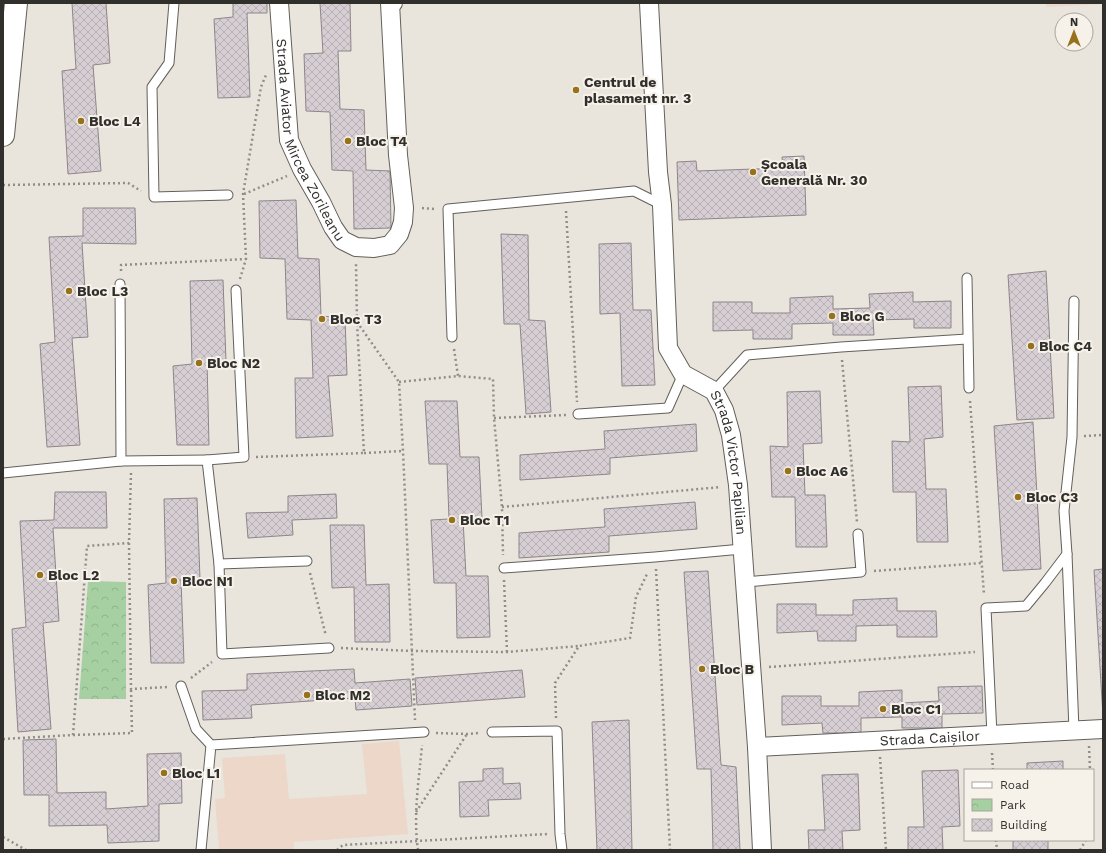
<svg xmlns="http://www.w3.org/2000/svg" width="1106" height="853" font-family="'Work Sans',sans-serif">
<style>
.commercial{fill:#ecd7c9}
.park{fill:url(#park-crowns)}
.building{fill:url(#building-cross-hatch);stroke:#8d868a}
.lines{fill:none;stroke-linecap:round;stroke-linejoin:round}
.lane-casing{stroke:#63605a;stroke-width:11}
.street-casing{stroke:#63605a;stroke-width:20}
.secondary-casing{stroke:#63605a;stroke-width:24}
.path{stroke:#918e89;stroke-width:2.5;stroke-dasharray:2 3;stroke-linecap:butt}
.lane{stroke:#fff;stroke-width:9}
.street{stroke:#fff;stroke-width:18}
.secondary{stroke:#fff;stroke-width:22}
.poi-dot{fill:#97721c;stroke:#f6f2ea;stroke-width:1.5}
.labels{text-anchor:middle;stroke-width:4;stroke-linejoin:round;paint-order:stroke}
.poi-label{font-size:14px;font-weight:bold;fill:#312f2c;stroke:#f6f2ea;text-anchor:start}
.street-label{font-size:14px;fill:#312f2c;stroke:#f6f2ea}
</style>
<defs>
<pattern id="park-crowns" width="20" height="18" patternUnits="userSpaceOnUse"><rect width="20" height="18" fill="#a6d0a1"/><path d="M2 6a3 3 0 1 1 6 0M12 15a3 3 0 1 1 6 0" fill="none" stroke="#8fb38b"/></pattern>
<pattern id="building-cross-hatch" width="8" height="8" patternUnits="userSpaceOnUse"><rect width="8" height="8" fill="#d6ced3"/><path d="M0 0l8 8M0 8l8-8" fill="none" stroke="#b8b1b5"/></pattern>
</defs>
<rect width="100%" height="100%" fill="#e9e5dd"/>
<!-- commercial -->
<g class="commercial">
<path d="M1046 3H1103V4L1046 7Z"/>
<path d="M399 741 408 834 294 842V850H219L215 799 225 798 222 758 285 754 289 799 367 794 362 744Z"/>
</g>
<!-- park -->
<path class="park" d="M88 581 126 582V699H79Z"/>
<!-- building -->
<g class="building">
<path d="M72 3H106L110 63 93 65 101 171 68 174 62 71 76 69Z"/>
<path d="M233 3H267V13H247L250 97 218 98 214 19 233 17Z"/>
<path d="M320 3H350L351 51H338L340 109 364 110 366 170 390 171 391 228 354 229 353 171 332 170 330 112 306 111 304 54 323 53Z"/>
<path d="M804 156 806 215 679 220 677 162 696 161 697 171 783 168 782 157Z"/>
<path d="M296 200 298 258 319 259 321 316 345 318 347 375 328 376 333 436 296 438 295 378H313L311 320 287 319 285 259 260 258 259 201Z"/>
<path d="M83 208H135L136 244 82 243 88 337 72 338 80 445 47 447 40 344 55 342 49 237 83 236Z"/>
<path d="M501 234 528 235 529 320 545 321 551 412 526 414 520 324H504Z"/>
<path d="M631 243 633 310H651L655 385 622 386 620 313 600 314 599 244Z"/>
<path d="M1046 271 1054 418 1017 420 1008 275Z"/>
<path d="M223 280 226 361H207L209 445H177L173 366 192 364 190 281Z"/>
<path d="M913 292V302L951 301V328H914V319L873 320 874 335H833V323L792 324V339H753V330L713 331V302H752V313H790V298L833 296V309L870 308 869 294Z"/>
<path d="M941 386 943 437 924 439 926 489H946L948 542H917L916 492H893L892 441 910 442 908 387Z"/>
<path d="M820 391 822 443 803 444 805 495H825L827 547H796L795 497H772L770 446 788 447 787 392Z"/>
<path d="M425 401H457L460 457H479L482 518 463 519 466 576H488L490 637 457 638 456 583H434L431 520 449 519 447 464H429Z"/>
<path d="M1033 422 1041 569 1003 571 994 426Z"/>
<path d="M696 424 697 451 610 458V474L520 480V455L605 449 604 431Z"/>
<path d="M55 492H106L107 528H53L59 621 43 623 51 729 18 732 12 629 26 627 20 521 54 520Z"/>
<path d="M336 494 337 518 292 520 293 535 248 538 246 513 288 512V496Z"/>
<path d="M197 498 200 579H181L184 663H151L148 585 166 583 164 499Z"/>
<path d="M695 502 697 529 609 536V552L519 558V533L605 527 604 509Z"/>
<path d="M330 525H364L366 585 389 584 390 642H355L354 587 332 588Z"/>
<path d="M1103 569V716L1094 570Z"/>
<path d="M708 571 721 765 736 767 740 850H713L711 769H697L684 572Z"/>
<path d="M897 598V611H936L937 637H897V625L856 626V641H818L817 631 777 633V604H816V615H853V600Z"/>
<path d="M354 669 355 683 410 679 412 706 356 710 355 698 251 705 252 718 203 720 202 691 247 690V674Z"/>
<path d="M522 670 525 697 417 705 415 678Z"/>
<path d="M982 686 983 713 942 714V728H902V717L861 718V733H823L822 723 782 725V696H821V706H859V692L902 690V703L939 701 938 687Z"/>
<path d="M629 720 632 850H597L592 722Z"/>
<path d="M56 739 57 793 106 792V809L148 806 147 754 181 753 182 803 159 804V841L108 843 107 825 49 826V795H24L23 740Z"/>
<path d="M1063 761V770H1027V763Z"/>
<path d="M503 768V784L520 783 521 799 488 800 489 816 460 817 459 782 483 781V769Z"/>
<path d="M958 770 960 826 942 827 943 850H908V827H924L922 771Z"/>
<path d="M858 774 860 830 842 831 843 850H809L808 830H825L822 775Z"/>
<rect x="1013" y="840" width="35" height="10"/>
</g>
<g class="lines">
<!-- lane casing -->
<g class="lane-casing">
<g id="lane">
<path d="M174 3 169 63 152 87 154 197 228 195"/>
<path d="M967 278 969 388"/>
<path d="M120 284 121 461"/>
<path d="M1074 301 1072 437 1064 511 1067 554 1074 730"/>
<path d="M452 337 448 209 634 191 662 205"/>
<path d="M714 391 747 355 841 347 967 339"/>
<path d="M578 414 668 408 683 374"/>
<path d="M207 460 244 457 236 290"/>
<path d="M3 473 121 461 207 460 219 564 222 654 329 648"/>
<path d="M219 564 307 561"/>
<path d="M504 568 655 557 742 549"/>
<path d="M745 582 861 572 858 534"/>
<path d="M181 686 196 729 211 745"/>
<path d="M492 732 557 731 560 834 562 850"/>
<path d="M992 735 986 608 1026 606 1045 583 1067 554"/>
<path d="M201 850 211 745 424 732"/>
</g>
</g>
<!-- street casing -->
<g class="street-casing">
<g id="street">
<path id="s1" d="M279 3 289 140 302 169 321 202 333 227 342 240 356 247 374 248 390 245 399 234 403 222 404 208 398 155 390 3H393"/>
<path id="s2" d="M649 3 658 172 662 205 668 348 683 374 714 391 724 410 731 435 738 485 745 582 757 747 762 850"/>
<path id="s3" d="M757 747 1103 729"/>
</g>
</g>
<!-- secondary casing -->
<g class="secondary-casing">
<path id="secondary" d="M3 135 16 3"/>
</g>
<!-- path -->
<g class="path">
<path d="M3 185 128 183 141 191"/>
<path d="M244 194 287 176"/>
<path d="M422 208 435 209"/>
<path d="M566 211 577 402"/>
<path d="M121 271V265L246 259"/>
<path d="M240 279 246 259 243 194 261 87 266 75"/>
<path d="M357 322 399 382 403 451 415 720"/>
<path d="M454 349 458 376"/>
<path d="M842 360 857 522"/>
<path d="M399 382 458 376 493 379 494 418 502 507 503 555"/>
<path d="M970 401 984 595"/>
<path d="M494 418 566 415"/>
<path d="M1084 436 1103 435"/>
<path d="M364 453 403 451"/>
<path d="M256 457 364 453 357 322 356 264"/>
<path d="M131 473 129 543 131 689 168 687"/>
<path d="M502 507 721 487"/>
<path d="M656 569 670 850"/>
<path d="M874 571 982 563"/>
<path d="M310 573 326 636"/>
<path d="M504 580 507 652"/>
<path d="M341 648 412 651 507 652 579 646"/>
<path d="M769 667 975 652"/>
<path d="M191 678 212 662"/>
<path d="M556 718 555 683 579 646 630 638 636 597 648 572"/>
<path d="M436 733 467 734 479 733"/>
<path d="M73 735 132 733 131 689"/>
<path d="M3 739 73 735 87 546 129 543"/>
<path d="M1089 746 1090 770"/>
<path d="M992 753 993 770"/>
<path d="M880 757 886 850"/>
<path d="M416 812 467 734"/>
<path d="M3 837 26 850"/>
<path d="M996 840 997 850"/>
<path d="M337 850 343 845 548 834"/>
<path d="M418 850C413 815 419 780 422 745"/>
<path d="M1080 850 1086 840"/>
</g>
<!-- lane -->
<use href="#lane" class="lane"/>
<!-- street -->
<use href="#street" class="street"/>
<!-- secondary -->
<use href="#secondary" class="secondary"/>
</g>
<!-- markers -->
<g class="poi-dot">
<circle cx="576" cy="90" r="4"/>
<circle cx="81" cy="121" r="4"/>
<circle cx="348" cy="141" r="4"/>
<circle cx="753" cy="172" r="4"/>
<circle cx="69" cy="291" r="4"/>
<circle cx="832" cy="316" r="4"/>
<circle cx="322" cy="319" r="4"/>
<circle cx="1031" cy="346" r="4"/>
<circle cx="199" cy="363" r="4"/>
<circle cx="788" cy="471" r="4"/>
<circle cx="1018" cy="497" r="4"/>
<circle cx="452" cy="520" r="4"/>
<circle cx="40" cy="575" r="4"/>
<circle cx="174" cy="581" r="4"/>
<circle cx="702" cy="669" r="4"/>
<circle cx="307" cy="695" r="4"/>
<circle cx="883" cy="709" r="4"/>
<circle cx="164" cy="773" r="4"/>
</g>
<g class="labels">
<!-- poi labels -->
<g class="poi-label">
<text x="584" y="87">Centrul de<tspan x="584" dy="16">plasament nr. 3</tspan></text>
<text x="89" y="126">Bloc L4</text>
<text x="356" y="146">Bloc T4</text>
<text x="761" y="169">Școala<tspan x="761" dy="16">Generală Nr. 30</tspan></text>
<text x="77" y="296">Bloc L3</text>
<text x="840" y="321">Bloc G</text>
<text x="330" y="324">Bloc T3</text>
<text x="1039" y="351">Bloc C4</text>
<text x="207" y="368">Bloc N2</text>
<text x="796" y="476">Bloc A6</text>
<text x="1026" y="502">Bloc C3</text>
<text x="460" y="525">Bloc T1</text>
<text x="48" y="580">Bloc L2</text>
<text x="182" y="586">Bloc N1</text>
<text x="710" y="674">Bloc B</text>
<text x="315" y="700">Bloc M2</text>
<text x="891" y="714">Bloc C1</text>
<text x="172" y="778">Bloc L1</text>
</g>
<!-- street labels -->
<g class="street-label">
<text dy="5" stroke="none"><textPath href="#s1" startOffset="143">Strada Aviator Mircea Zorileanu</textPath></text>
<text dy="5" stroke="none"><textPath href="#s2" startOffset="485">Strada Victor Papilian</textPath></text>
<text dy="5" stroke="none"><textPath href="#s3" startOffset="173">Strada Caișilor</textPath></text>
</g>
</g>
<!-- border -->
<rect width="1106" height="853" fill="none" stroke="#312f2c" stroke-width="8"/>
<!-- legend -->
<rect x="964" y="769" width="130" height="72" fill="#f6f2ea" stroke="#a7a49e"/>
<rect x="972" y="782" width="20" height="6" fill="#ffffff" stroke="#a7a49e"/>
<text x="1000" y="789" font-size="12" fill="#312f2c">Road</text>
<rect x="972" y="799" width="20" height="12" fill="url(#park-crowns)" stroke="#a7a49e"/>
<text x="1000" y="809" font-size="12" fill="#312f2c">Park</text>
<rect x="972" y="819" width="20" height="12" fill="url(#building-cross-hatch)" stroke="#a7a49e"/>
<text x="1000" y="829" font-size="12" fill="#312f2c">Building</text>
<!-- north arrow -->
<g transform="translate(1074 32)"><circle r="19" fill="#f6f2ea" stroke="#a7a49e"/>
<path d="M0-3L7 15L0 10L-7 15Z" fill="#97721c"/>
<text y="-6" font-size="11" font-weight="bold" text-anchor="middle" fill="#312f2c">N</text>
</g>
</svg>
